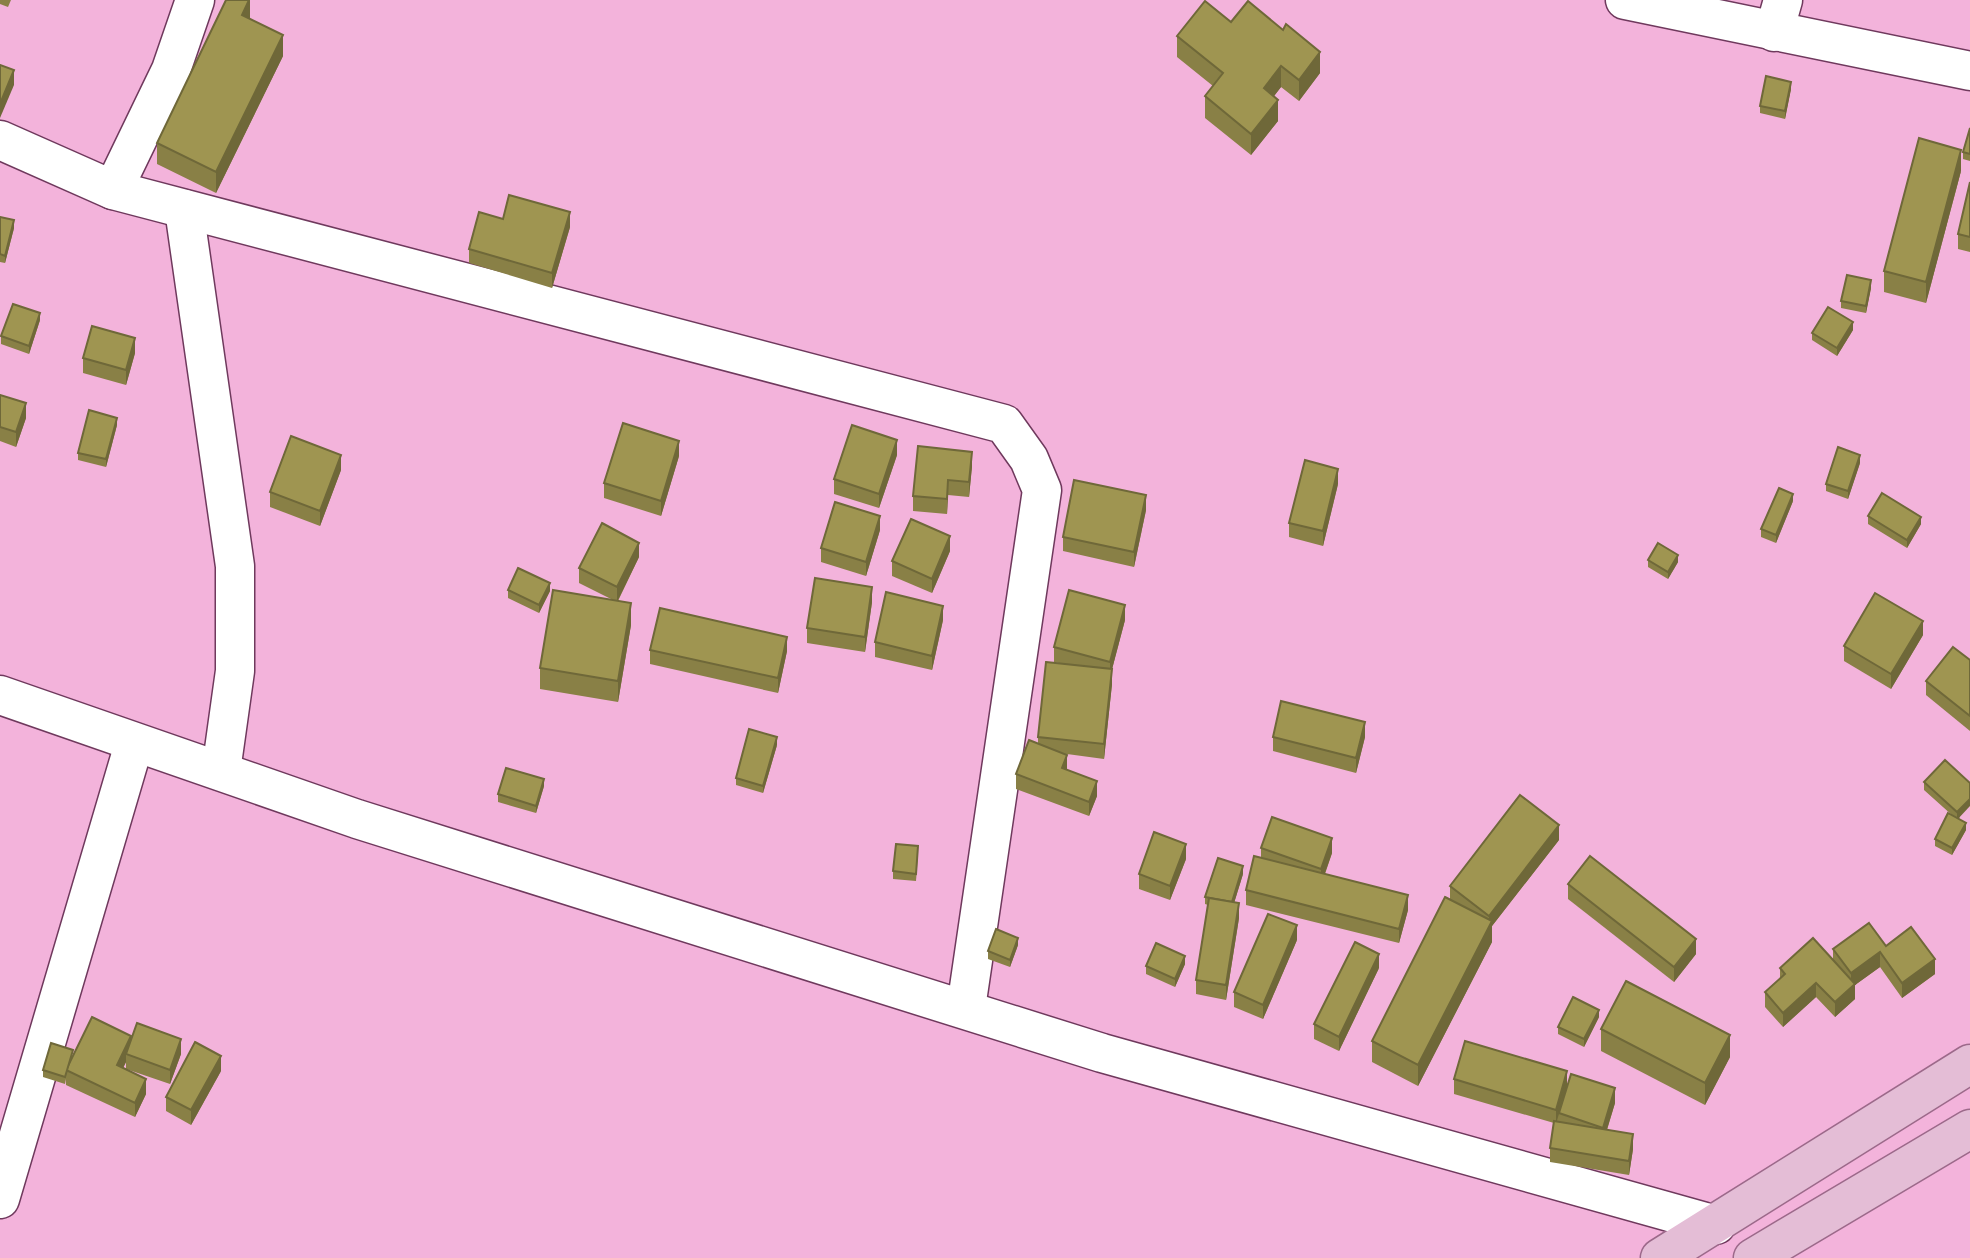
<svg xmlns="http://www.w3.org/2000/svg" width="1970" height="1258" font-family="'Fira Sans',sans-serif">
<style>
.lines{fill:none;stroke-linecap:round;stroke-linejoin:round}
.minor-casing{stroke:#6f395d;stroke-width:41}
.major-casing{stroke:#9c698a;stroke-width:41}
.minor{stroke:#fff;stroke-width:38}
.major{stroke:#e4bdd6;stroke-width:38}
.wall{fill:#898046}
.shaded-wall{fill:#6f6839}
.building{fill:#9f9551;stroke:#6f6839;stroke-width:2}
</style>
<rect width="100%" height="100%" fill="#f3b3db"/>
<g class="lines">
<!-- minor casing -->
<g class="minor-casing">
<g id="minor">
<path d="M1625 0 1970 71"/>
<path d="M1774 32 1783 0"/>
<path d="M0 140 113 190 1004 424 1029 459 1042 490 966 1008"/>
<path d="M113 190 171 70 195 0"/>
<path d="M184 209 235 566V671L221 771"/>
<path d="M0 695 357 819 1102 1053 1716 1225"/>
<path d="M0 1199 134 744"/>
</g>
</g>
<!-- major casing -->
<g class="major-casing">
<g id="major">
<path d="M1660 1258 1970 1064"/>
<path d="M1753 1258 1970 1129"/>
</g>
</g>
<!-- minor -->
<use href="#minor" class="minor"/>
<!-- major -->
<use href="#major" class="major"/>
</g>
<!-- wall -->
<g class="wall">
<path d="M0 0H11L8 7 0 4Z"/>
<path d="M250 0V19L283 56 216 193 157 164V143Z"/>
<path d="M1231 22 1320 73 1299 101 1281 87 1274 96 1278 121 1251 155 1205 118V96L1213 86 1177 57V36Z"/>
<path d="M1791 89 1785 119 1760 113V106Z"/>
<path d="M1970 128V161L1963 159V152Z"/>
<path d="M1961 171 1926 303 1884 292V271Z"/>
<path d="M1970 182V252L1958 249V234Z"/>
<path d="M0 217 14 228 5 263 0 262Z"/>
<path d="M503 219 570 227 552 288 469 263V249Z"/>
<path d="M1871 288 1866 313 1841 308V301Z"/>
<path d="M40 320 29 354 1 344V336Z"/>
<path d="M1853 330 1837 356 1812 340V333Z"/>
<path d="M135 353 126 385 83 373V358Z"/>
<path d="M0 395 26 418 16 447 0 441Z"/>
<path d="M117 425 106 467 78 460V453Z"/>
<path d="M897 455 879 508 834 494V479Z"/>
<path d="M679 456 661 516 604 498V483Z"/>
<path d="M1860 463 1848 499 1826 491V484Z"/>
<path d="M972 466 969 497 948 495 947 514 913 511V496Z"/>
<path d="M341 470 320 526 270 507V492Z"/>
<path d="M1338 484 1323 546 1289 537V523Z"/>
<path d="M1793 501 1776 543 1761 537V529Z"/>
<path d="M1146 510 1134 567 1063 551V537Z"/>
<path d="M1868 516 1921 524 1907 548 1868 524Z"/>
<path d="M880 530 866 576 821 562V548Z"/>
<path d="M950 551 932 593 892 576V561Z"/>
<path d="M639 557 618 601 631 625 618 702 540 689V668L615 601 579 583V568Z"/>
<path d="M1648 560 1678 562 1668 579 1648 567Z"/>
<path d="M508 590 550 591 539 613 508 598Z"/>
<path d="M872 602 865 652 807 643V628Z"/>
<path d="M943 620 932 670 875 657V642Z"/>
<path d="M1125 620 1112 669V684L1104 759 1067 754V770L1097 796 1089 816 1016 789V774L1038 744V737L1059 663 1054 662V647Z"/>
<path d="M1923 635 1891 689 1844 661V646Z"/>
<path d="M650 650 787 651 778 693 650 664Z"/>
<path d="M1970 660V731L1926 695V681Z"/>
<path d="M1273 737H1365L1356 773 1273 751Z"/>
<path d="M777 745 763 793 736 785V778Z"/>
<path d="M1924 782 1970 783 1959 819 1966 830 1952 855 1935 846V839L1953 816 1924 790Z"/>
<path d="M544 786 536 813 498 802V794Z"/>
<path d="M1559 840 1492 926V942L1418 1086 1372 1062V1041L1450 899V886Z"/>
<path d="M1261 848 1332 853 1325 874 1408 910 1399 943 1246 905V890L1261 858Z"/>
<path d="M918 854 916 881 893 879V871Z"/>
<path d="M1186 859 1170 900 1139 889V874Z"/>
<path d="M1243 874 1234 903 1239 918 1226 1000 1196 994V980L1208 905 1205 904V897Z"/>
<path d="M1568 884 1696 954 1674 982 1568 899Z"/>
<path d="M1297 940 1263 1019 1234 1007V992Z"/>
<path d="M1018 945 1010 967 988 959V951Z"/>
<path d="M1886 946 1935 974 1902 998 1880 967 1855 985V999L1835 1017 1816 997 1783 1027 1765 1007V992L1780 979V968L1833 960V949Z"/>
<path d="M1185 964 1175 987 1146 974V966Z"/>
<path d="M1379 968 1339 1051 1314 1039V1024Z"/>
<path d="M1599 1017 1584 1047 1558 1034V1027Z"/>
<path d="M1601 1029 1730 1057 1705 1105 1601 1051Z"/>
<path d="M131 1040 181 1054 170 1084 126 1069V1062L123 1068 146 1094 135 1117 66 1085V1079L65 1084 43 1077V1070L73 1056Z"/>
<path d="M221 1071 191 1125 166 1111V1097Z"/>
<path d="M1454 1079 1567 1085 1615 1103 1607 1130 1633 1149 1629 1175 1550 1162V1148L1554 1123 1454 1094Z"/>
</g>
<!-- shaded-wall -->
<g class="shaded-wall">
<path d="M249 0H250V19L242 15Z"/>
<path d="M283 35V56L216 193V172Z"/>
<path d="M1320 52V73L1299 101V80Z"/>
<path d="M1281 66V87L1264 109V88Z"/>
<path d="M14 70V85L0 118V104Z"/>
<path d="M1791 82V89L1785 119V111Z"/>
<path d="M1278 100V121L1251 155V134Z"/>
<path d="M1961 150V171L1926 303V282Z"/>
<path d="M570 212V227L552 288V273Z"/>
<path d="M14 220V228L5 263V256Z"/>
<path d="M1871 280V288L1866 313V306Z"/>
<path d="M40 313V320L29 354V346Z"/>
<path d="M1853 322V330L1837 356V348Z"/>
<path d="M135 338V353L126 385V370Z"/>
<path d="M26 403V418L16 447V432Z"/>
<path d="M117 418V425L106 467V459Z"/>
<path d="M897 440V455L879 508V494Z"/>
<path d="M679 441V456L661 516V501Z"/>
<path d="M972 452V466L969 497V482Z"/>
<path d="M341 455V470L320 526V511Z"/>
<path d="M1860 455V463L1848 499V491Z"/>
<path d="M1338 469V484L1323 546V531Z"/>
<path d="M948 480V495L947 514V499Z"/>
<path d="M1793 494V501L1776 543V535Z"/>
<path d="M1146 495V510L1134 567V552Z"/>
<path d="M880 516V530L866 576V562Z"/>
<path d="M1921 517V524L1907 548V540Z"/>
<path d="M950 536V551L932 593V579Z"/>
<path d="M639 543V557L617 602V587Z"/>
<path d="M1678 555V562L1668 579V572Z"/>
<path d="M550 583V591L539 613V605Z"/>
<path d="M872 587V602L865 652V637Z"/>
<path d="M631 603V625L618 702V681Z"/>
<path d="M1125 605V620L1110 677V662Z"/>
<path d="M943 606V620L932 670V656Z"/>
<path d="M1923 621V635L1891 689V674Z"/>
<path d="M787 637V651L778 693V678Z"/>
<path d="M1112 669V684L1104 759V744Z"/>
<path d="M1365 722V737L1356 773V758Z"/>
<path d="M777 737V745L763 793V786Z"/>
<path d="M1067 755V769L1062 783V768Z"/>
<path d="M544 779V786L536 813V806Z"/>
<path d="M1097 781V796L1089 816V802Z"/>
<path d="M1970 799V806L1957 820V812Z"/>
<path d="M1966 823V830L1952 855V848Z"/>
<path d="M1559 825V840L1492 926V942L1418 1086V1065L1489 927V916Z"/>
<path d="M1332 838V853L1321 884V869Z"/>
<path d="M1186 844V859L1170 900V886Z"/>
<path d="M1243 866V874L1231 913V905Z"/>
<path d="M1408 895V910L1399 943V929Z"/>
<path d="M1239 903V918L1226 1000V985Z"/>
<path d="M1297 925V940L1263 1019V1005Z"/>
<path d="M1018 938V945L1010 967V960Z"/>
<path d="M1696 939V954L1674 982V967Z"/>
<path d="M1880 952V967L1855 985V999L1835 1017V1002L1851 987V973Z"/>
<path d="M1379 954V968L1339 1051V1037Z"/>
<path d="M1185 956V964L1175 987V979Z"/>
<path d="M1935 959V974L1902 998V983Z"/>
<path d="M1816 983V997L1783 1027V1013Z"/>
<path d="M1599 1010V1017L1584 1047V1039Z"/>
<path d="M1730 1035V1057L1705 1105V1083Z"/>
<path d="M131 1036V1051L126 1054V1062L117 1080V1065Z"/>
<path d="M181 1039V1054L170 1084V1070Z"/>
<path d="M221 1056V1071L191 1125V1110Z"/>
<path d="M1567 1071V1086L1556 1124V1110Z"/>
<path d="M146 1079V1094L135 1117V1103Z"/>
<path d="M1615 1088V1103L1603 1142V1128Z"/>
<path d="M1633 1134V1149L1629 1175V1161Z"/>
</g>
<!-- building -->
<g class="building">
<path d="M226 0H249L242 15 283 35 216 172 157 143Z"/>
<path d="M1205 1 1231 22 1248 1 1283 30 1286 24 1320 52 1299 80 1281 66 1264 88 1278 100 1251 134 1205 96 1223 73 1177 36Z"/>
<path d="M0 65 14 70 0 104Z"/>
<path d="M1766 76 1791 82 1785 111 1760 106Z"/>
<path d="M1970 128V154L1963 152Z"/>
<path d="M1919 138 1961 150 1926 282 1884 271Z"/>
<path d="M1970 182V237L1958 234Z"/>
<path d="M509 195 570 212 552 273 469 249 479 212 503 219Z"/>
<path d="M0 217 14 220 5 256 0 254Z"/>
<path d="M1847 275 1871 280 1866 306 1841 301Z"/>
<path d="M13 304 40 313 29 346 1 336Z"/>
<path d="M1828 307 1853 322 1837 348 1812 333Z"/>
<path d="M92 326 135 338 126 370 83 358Z"/>
<path d="M0 395 26 403 16 432 0 427Z"/>
<path d="M89 410 117 418 106 459 78 453Z"/>
<path d="M623 423 679 441 661 501 604 483Z"/>
<path d="M852 425 897 440 879 494 834 479Z"/>
<path d="M291 436 341 455 320 511 270 492Z"/>
<path d="M918 446 972 452 969 482 948 480 947 499 913 496Z"/>
<path d="M1838 447 1860 455 1848 491 1826 484Z"/>
<path d="M1305 460 1338 469 1323 531 1289 523Z"/>
<path d="M1074 480 1146 495 1134 552 1063 537Z"/>
<path d="M1779 488 1793 494 1776 535 1761 529Z"/>
<path d="M1882 493 1921 517 1907 540 1868 516Z"/>
<path d="M835 502 880 516 866 562 821 548Z"/>
<path d="M911 519 950 536 932 579 892 561Z"/>
<path d="M602 523 639 543 617 587 579 568Z"/>
<path d="M1658 543 1678 555 1668 572 1648 560Z"/>
<path d="M518 568 550 583 539 605 508 590Z"/>
<path d="M815 578 872 587 865 637 807 628Z"/>
<path d="M553 590 631 603 618 681 540 668Z"/>
<path d="M1069 590 1125 605 1110 662 1054 647Z"/>
<path d="M886 592 943 606 932 656 875 642Z"/>
<path d="M1875 593 1923 621 1891 674 1844 646Z"/>
<path d="M660 608 787 637 778 678 650 650Z"/>
<path d="M1953 647 1970 660V716L1926 681Z"/>
<path d="M1046 662 1112 669 1104 744 1038 737Z"/>
<path d="M1281 701 1365 722 1356 758 1273 737Z"/>
<path d="M749 729 777 737 763 786 736 778Z"/>
<path d="M1029 740 1067 755 1062 768 1097 781 1089 802 1016 774Z"/>
<path d="M1945 760 1970 783V799L1957 812 1924 782Z"/>
<path d="M506 768 544 779 536 806 498 794Z"/>
<path d="M1520 795 1559 825 1489 916 1450 886Z"/>
<path d="M1948 813 1966 823 1952 848 1935 839Z"/>
<path d="M1272 817 1332 838 1321 869 1261 848Z"/>
<path d="M1154 832 1186 844 1170 886 1139 874Z"/>
<path d="M896 844 918 846 916 874 893 871Z"/>
<path d="M1254 856 1408 895 1399 929 1246 890Z"/>
<path d="M1590 856 1696 939 1674 967 1568 884Z"/>
<path d="M1218 858 1243 866 1232 902 1205 897Z"/>
<path d="M1445 897 1492 921 1418 1065 1372 1041Z"/>
<path d="M1209 898 1239 903 1226 985 1196 980Z"/>
<path d="M1268 914 1297 925 1263 1005 1234 992Z"/>
<path d="M1869 923 1886 946 1911 927 1935 959 1902 983 1880 952 1851 973 1833 949Z"/>
<path d="M996 929 1018 938 1010 960 988 951Z"/>
<path d="M1813 938 1855 984 1835 1002 1816 983 1783 1013 1765 992 1785 974 1780 968Z"/>
<path d="M1355 942 1379 954 1339 1037 1314 1024Z"/>
<path d="M1156 943 1185 956 1175 979 1146 966Z"/>
<path d="M1626 981 1730 1035 1705 1083 1601 1029Z"/>
<path d="M1573 997 1599 1010 1584 1039 1558 1027Z"/>
<path d="M92 1017 131 1036 117 1065 146 1079 135 1103 66 1070Z"/>
<path d="M137 1023 181 1039 170 1070 126 1054Z"/>
<path d="M1465 1041 1567 1071 1556 1110 1454 1079Z"/>
<path d="M195 1042 221 1056 191 1110 166 1097Z"/>
<path d="M51 1043 73 1050 65 1077 43 1070Z"/>
<path d="M1571 1074 1615 1088 1603 1128 1559 1113Z"/>
<path d="M1554 1121 1633 1134 1629 1161 1550 1148Z"/>
</g>
</svg>
